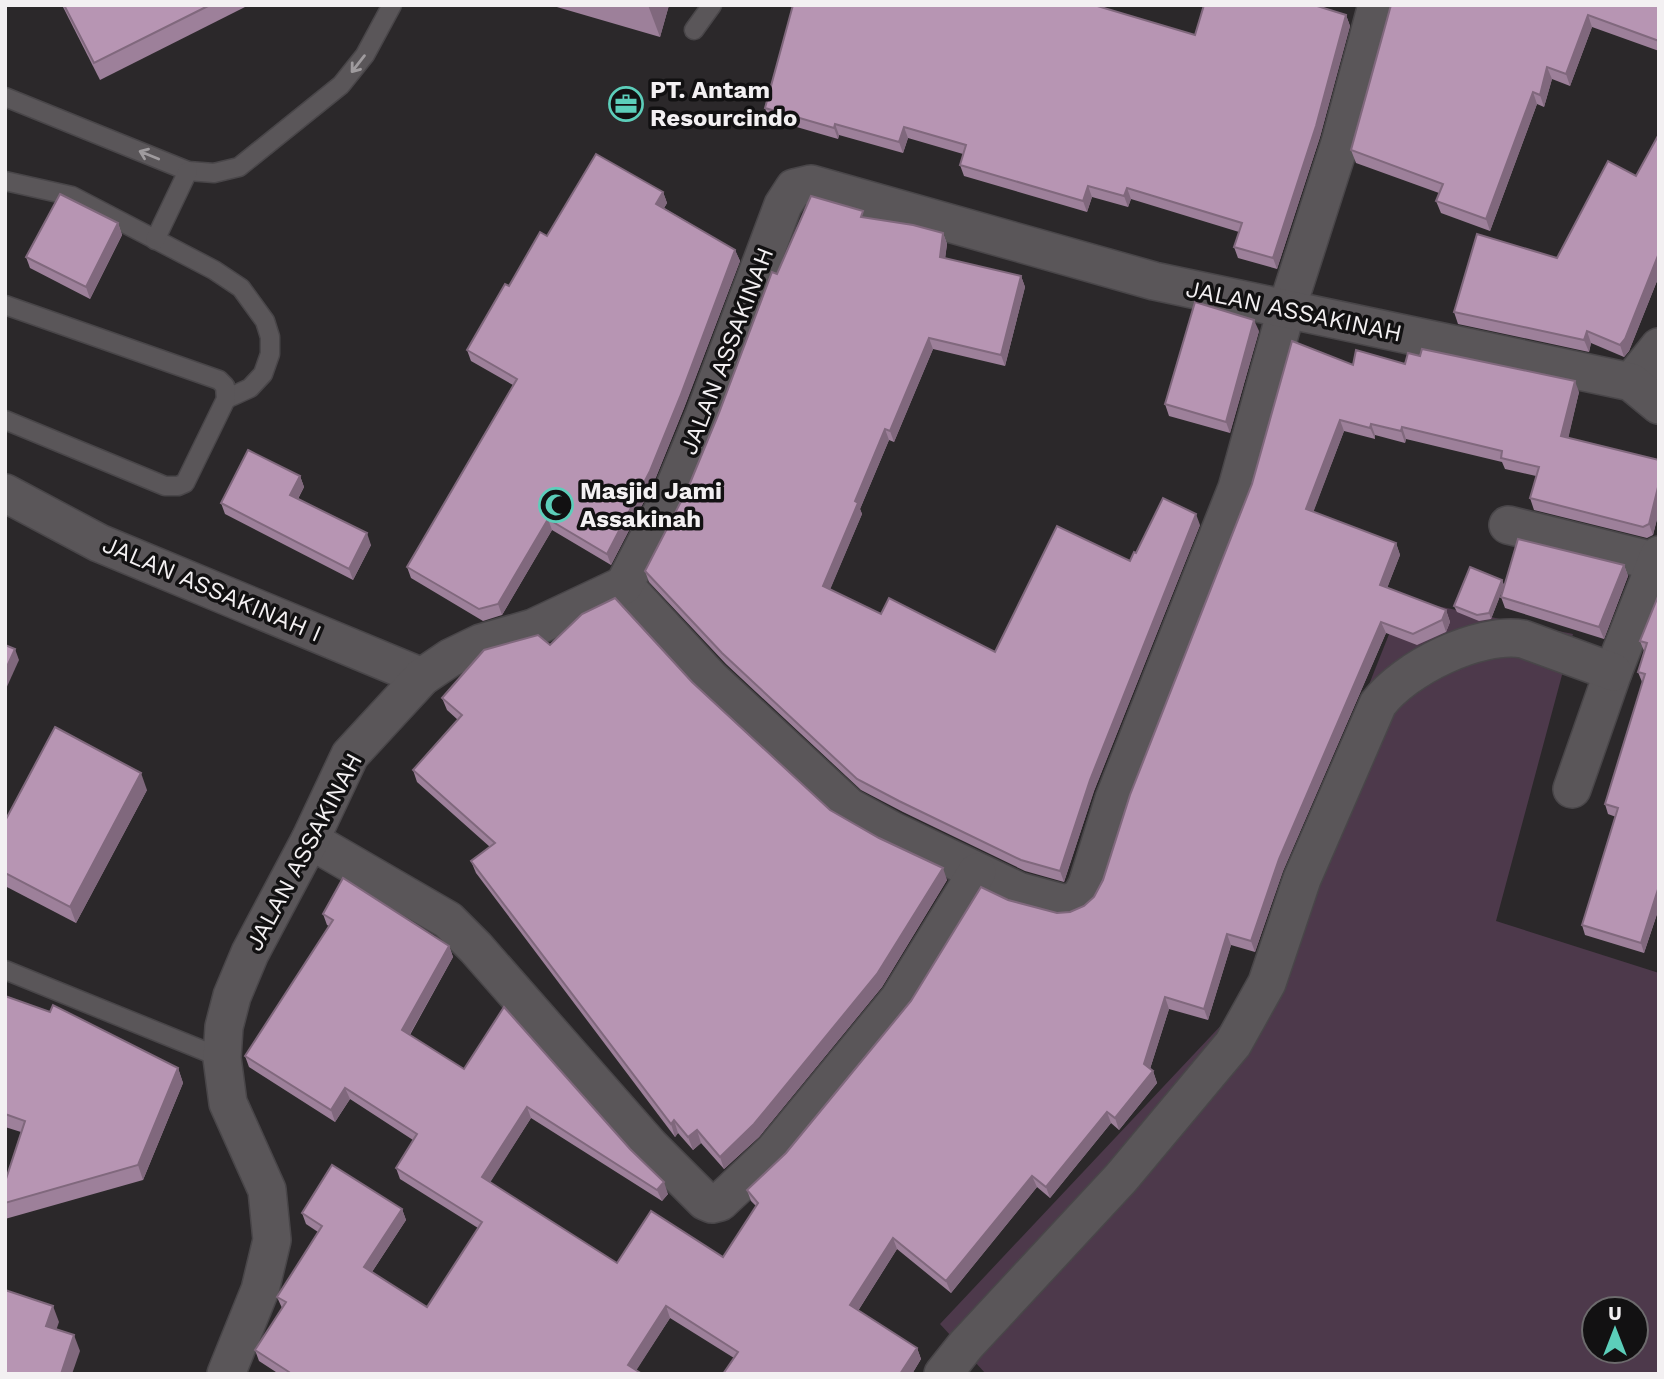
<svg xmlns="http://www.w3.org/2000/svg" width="1664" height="1379" font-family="'Work Sans',sans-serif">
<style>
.green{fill:#4d394b;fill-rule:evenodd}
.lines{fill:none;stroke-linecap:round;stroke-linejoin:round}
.service-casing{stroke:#494649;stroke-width:21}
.minor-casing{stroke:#494649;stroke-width:40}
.service{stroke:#5a5659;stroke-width:18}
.minor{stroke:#5a5659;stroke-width:37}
.wall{fill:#9d809a}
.shaded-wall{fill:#80687d}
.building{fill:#b795b3;stroke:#80687d;stroke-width:2}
.oneway{stroke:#9f9b9e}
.labels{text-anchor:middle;stroke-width:7;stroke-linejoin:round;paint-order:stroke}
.poi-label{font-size:24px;font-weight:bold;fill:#f3f0f2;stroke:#121112;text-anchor:start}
.street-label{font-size:24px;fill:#f3f0f2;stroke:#121112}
</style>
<rect width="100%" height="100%" fill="#2b282a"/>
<!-- green -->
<path class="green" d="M1403 599 1573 634 1496 921 1659 973V1374H986L940 1324 1243 1002ZM1594 1309H1636V1351H1594Z"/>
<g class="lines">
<!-- service casing -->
<g class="service-casing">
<g id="service">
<path d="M694 30 712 5"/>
<path d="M5 97 188 171 214 173 239 167 341 85 365 55 392 5"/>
<path d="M5 181 72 196 214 270 241 288 265 321 270 337V354L263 374 250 388 226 399"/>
<path d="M155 240 188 171"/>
<path d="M5 305 219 380 225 386 226 399 185 483 178 486H165L5 420"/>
<path d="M5 970 222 1058"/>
</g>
</g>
<!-- minor casing -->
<g class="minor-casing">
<g id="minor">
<path d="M1631 382 1659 347"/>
<path d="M5 493 99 543 422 677"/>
<path d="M1508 525 1657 562"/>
<path d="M624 585 711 679 849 807 893 831 1018 891 1066 904 1080 898 1087 885 1114 799 1237 488 1286 311 1340 143 1377 5"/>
<path d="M1572 789 1613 672 1659 555"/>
<path d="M310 840 448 920 476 948 650 1146 705 1201 712 1204 720 1202 774 1151 899 999 977 872"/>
<path d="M226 1374 260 1290 272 1240 267 1190 228 1103 222 1058 224 1027 232 996 250 953 310 840 350 755 422 677 450 658 481 643 533 628 624 585 673 491 704 416 783 205 794 188 811 184 1154 281 1631 382 1659 405"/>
<path d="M943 1374 966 1345 1121 1178 1233 1044 1267 983 1302 879 1378 704C1405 668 1478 632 1523 639L1613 672"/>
</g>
</g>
<!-- service -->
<use href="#service" class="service"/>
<!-- minor -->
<use href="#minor" class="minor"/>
</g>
<!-- wall -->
<g class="wall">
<path d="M62 5H249L100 80Z"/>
<path d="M550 5H669L660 37Z"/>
<path d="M1391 5H1659V51L1592 27 1570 86 1552 79 1544 107 1537 104 1490 231 1441 213 1436 201 1439 193 1356 163 1351 150Z"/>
<path d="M1346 15 1350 26 1320 137 1277 269 1238 258 1234 247 1239 232 1131 199 1128 207 1092 197 1087 212 964 176 960 165 963 154 908 138 903 153 839 135 838 139 769 119 765 108 1195 35Z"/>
<path d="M1659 134V276L1629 351 1624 357 1591 343 1589 352 1458 324 1454 312 1557 258 1636 176Z"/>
<path d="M663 192 667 203 664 208 735 250 740 261 684 408 654 482 611 565 552 530 502 615 483 621 411 578 407 567 513 385 471 361 467 350 509 286 547 236Z"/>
<path d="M866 218 943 233 947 244 945 258 1021 276 1025 287 1005 366 933 349 894 442 889 440 860 509 862 514 830 589 881 614 995 652 1130 561 1136 553 1200 525 1094 791 1064 882 1025 871 903 812 861 790 726 664 649 582 645 571 688 488 777 274Z"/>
<path d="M118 223 122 235 90 299 30 268 26 257Z"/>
<path d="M1259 331 1230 433 1169 416 1165 404Z"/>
<path d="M1405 364 1579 392 1568 438 1659 460V511L1653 535 1647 538 1534 510 1530 498 1536 476 1505 469 1502 462 1406 439 1405 443 1375 435V439L1344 431 1313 512 1396 543 1400 555 1387 588 1446 610 1450 622 1446 632 1417 645 1386 633 1283 871 1255 952 1231 945 1208 1020 1169 1009 1150 1069 1153 1071 1157 1083 1119 1130 1111 1123 1050 1198 1037 1187 951 1293 897 1249 858 1311 917 1348 921 1359 912 1374H723L734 1358 670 1318 636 1370 642 1374H279L259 1361 255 1350 282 1308 277 1297 318 1232 306 1224 302 1213 402 1209 406 1220 372 1272 427 1307 478 1228 400 1179 396 1168 413 1140 350 1099 335 1122 249 1067 245 1056 329 926 327 925 323 914 449 946 453 957 410 1035 464 1069 504 1007 668 1194 662 1201 531 1118 490 1182 617 1263 723 1257 756 1206 751 1201 747 1190 786 1153 1008 900 1057 913 1070 912 1084 906 1094 897 1353 365Z"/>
<path d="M300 476 304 487 298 499 371 545 353 580 225 514 221 503Z"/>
<path d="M1624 565 1628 576 1604 639 1505 608 1501 597 1503 588 1491 619 1479 621 1457 612 1454 606 1502 580 1504 585Z"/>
<path d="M1659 594V908L1644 953 1585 935 1582 925 1616 817 1608 814 1605 804 1643 682H1642L1638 672 1644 651 1640 641Z"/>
<path d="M550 645 692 682 830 810 947 880 882 987 759 1137 724 1169 701 1143 693 1150 678 1133 675 1137 476 873 471 861 490 847 417 782 413 770 458 720 447 710 442 698Z"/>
<path d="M147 790 76 923 5 886V821Z"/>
<path d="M5 996 178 1068 183 1083 143 1180 5 1219V1182L21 1132 5 1127Z"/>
</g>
<!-- shaded-wall -->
<g class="shaded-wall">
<path d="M648 5H669L660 37Z"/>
<path d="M1346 15 1350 26 1320 137 1277 269 1273 258Z"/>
<path d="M1588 15 1592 27 1570 86 1566 74Z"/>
<path d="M1547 67 1552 79 1544 107 1540 95Z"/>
<path d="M1533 92 1537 104 1490 231 1486 219Z"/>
<path d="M835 124 839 135 838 139 834 128Z"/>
<path d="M904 127 908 138 903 153 899 142Z"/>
<path d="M1088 186 1092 197 1087 212 1083 201Z"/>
<path d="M1127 188 1131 199 1128 207 1124 196Z"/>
<path d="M663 192 667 203 660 215 656 204Z"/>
<path d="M118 223 122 235 90 299 86 287Z"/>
<path d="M943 233 947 244 944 268 940 257Z"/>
<path d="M735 250 740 261 684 408 654 482 611 565 607 554Z"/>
<path d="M1659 253V276L1629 351 1624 357 1620 345Z"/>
<path d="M1021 276 1025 287 1005 366 1001 355Z"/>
<path d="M1254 320 1259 331 1230 433 1226 422Z"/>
<path d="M1587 331 1591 343 1589 352 1584 340Z"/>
<path d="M929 338 933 349 894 442 890 431Z"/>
<path d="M1575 381 1579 392 1566 448 1561 436Z"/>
<path d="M1340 420 1344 431 1310 521 1306 509Z"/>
<path d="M1371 424 1375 435V439L1370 428Z"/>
<path d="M1402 427 1406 439 1405 443 1401 431Z"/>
<path d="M885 429 889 440 860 509 862 514 827 597 823 586 855 501Z"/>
<path d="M300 476 304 487 294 506 290 495Z"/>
<path d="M1659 483V511L1653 535 1649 524Z"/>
<path d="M1196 514 1200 525 1094 791 1064 882 1060 871 1090 780Z"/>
<path d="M548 519 552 530 502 615 498 604Z"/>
<path d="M367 533 371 545 353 580 349 569Z"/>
<path d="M1396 543 1400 555 1384 596 1380 585Z"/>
<path d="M1624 565 1628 576 1604 639 1599 627Z"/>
<path d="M1502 580 1504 586 1491 619 1489 613Z"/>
<path d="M1446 610 1450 622 1446 632 1442 620Z"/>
<path d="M1381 622 1386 633 1283 871 1255 952 1251 941 1279 859Z"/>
<path d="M15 649 19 660 5 691V671Z"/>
<path d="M141 773 147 790 76 923 70 907Z"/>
<path d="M943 868 947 880 882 987 759 1137 724 1169 720 1157Z"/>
<path d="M1659 886V908L1644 953 1641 943Z"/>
<path d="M1227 934 1231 945 1208 1020 1204 1009Z"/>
<path d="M449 946 453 957 406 1041 402 1030Z"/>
<path d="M1165 997 1169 1009 1148 1075 1144 1064Z"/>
<path d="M178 1068 183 1083 143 1180 138 1165Z"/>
<path d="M1153 1071 1157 1083 1119 1130 1115 1118Z"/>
<path d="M345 1088 350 1099 335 1122 331 1110Z"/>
<path d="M527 1107 531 1118 486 1189 482 1177Z"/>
<path d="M1107 1112 1111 1123 1050 1198 1046 1187Z"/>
<path d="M674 1120 678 1133 675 1137 671 1124Z"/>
<path d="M697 1130 701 1143 693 1150 688 1137Z"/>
<path d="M1032 1176 1037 1187 951 1293 946 1281Z"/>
<path d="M664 1182 668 1194 662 1201 657 1190Z"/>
<path d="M402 1209 406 1220 368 1278 364 1267Z"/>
<path d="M893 1238 897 1249 854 1317 850 1305Z"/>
<path d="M53 1306 59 1322 52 1342 46 1326Z"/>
<path d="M666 1306 670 1318 634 1374 628 1365Z"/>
<path d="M74 1335 80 1351 72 1374H61Z"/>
<path d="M917 1348 921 1359 912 1374H900Z"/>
</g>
<!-- building -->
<g class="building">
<path d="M64 5H210L94 63Z"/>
<path d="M793 5H1094L1195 35 1204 5H1314L1346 15 1316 126 1273 258 1234 247 1242 223 1127 188 1124 196 1088 186 1083 201 960 165 966 145 904 127 899 142 835 124 834 128 765 108Z"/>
<path d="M1391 5H1659V41L1588 15 1566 74 1547 67 1540 95 1533 92 1486 219 1436 201 1443 184 1351 150Z"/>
<path d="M1659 134V253L1625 339 1620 345 1587 331 1584 340 1454 312 1477 234 1557 258 1608 161 1636 176Z"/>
<path d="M596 154 663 192 656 204 735 250 680 397 650 471 607 554 548 519 498 604 479 609 407 567 517 379 467 350 505 284 509 286 540 232 547 236Z"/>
<path d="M60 194 118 223 86 287 26 257Z"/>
<path d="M811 196 863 211 861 217 913 225 943 233 940 257 1021 276 1001 355 929 338 890 431 885 429 855 501 858 503 823 586 881 614 889 598 995 652 1057 526 1130 561 1134 552 1136 553 1163 498 1196 514 1090 780 1060 871 1021 860 899 801 857 779 722 653 645 571 688 488 719 413 772 272 777 274Z"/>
<path d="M1195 302 1254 320 1226 422 1165 404Z"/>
<path d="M1292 341 1353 365 1356 350 1405 364 1408 353 1420 356 1422 349 1575 381 1561 436 1659 460V483L1649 524 1643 527 1530 498 1539 467 1501 458 1502 451 1402 427 1401 431 1371 424 1370 428 1340 420 1306 509 1396 543 1380 585 1446 610 1442 620 1413 634 1381 622 1279 859 1251 941 1227 934 1204 1009 1165 997 1144 1064 1153 1071 1115 1118 1107 1112 1046 1187 1032 1176 946 1281 893 1238 850 1305 917 1348 900 1374H723L738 1352 666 1306 628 1365 642 1374H288L289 1372 255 1350 286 1302 277 1297 322 1226 302 1213 332 1165 402 1209 364 1267 427 1307 482 1222 396 1168 417 1134 345 1088 331 1110 245 1056 333 920 323 914 343 878 449 946 402 1030 464 1069 504 1007 630 1149 664 1182 657 1190 527 1107 482 1177 617 1263 651 1211 723 1257 758 1203 747 1190 786 1153 911 1001 981 887 1008 900 1057 913 1070 912 1084 906 1094 897 1103 880 1130 795 1252 484Z"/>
<path d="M248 450 300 476 290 495 367 533 349 569 221 503Z"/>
<path d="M1518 539 1624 565 1599 627 1501 597Z"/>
<path d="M1470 567 1502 580 1489 613 1477 615 1454 606Z"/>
<path d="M1659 594V886L1641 943 1582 925 1618 808 1605 804 1645 674 1638 672 1647 643 1640 641Z"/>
<path d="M615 598 692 682 830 810 879 838 943 868 877 974 754 1124 720 1157 697 1130 688 1137 674 1120 671 1124 471 861 495 843 413 770 462 715 442 698 484 650 538 635 550 645 582 614Z"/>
<path d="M5 645 15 649 5 671Z"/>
<path d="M55 727 141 773 70 907 5 873V821Z"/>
<path d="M5 996 50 1012 53 1005 178 1068 138 1165 5 1203V1182L25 1121 5 1114Z"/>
<path d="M5 1290 53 1306 46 1326 74 1335 61 1374H5Z"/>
</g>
<!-- one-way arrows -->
<defs><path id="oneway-shaft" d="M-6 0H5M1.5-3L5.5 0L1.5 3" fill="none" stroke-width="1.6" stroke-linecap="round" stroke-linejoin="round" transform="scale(1.75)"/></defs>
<g class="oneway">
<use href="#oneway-shaft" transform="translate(358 64) rotate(128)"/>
<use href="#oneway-shaft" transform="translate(149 155) rotate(-158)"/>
</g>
<!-- icons -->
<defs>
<g id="office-ring" transform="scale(1.75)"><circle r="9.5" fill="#121112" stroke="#5cceba" stroke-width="1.5"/><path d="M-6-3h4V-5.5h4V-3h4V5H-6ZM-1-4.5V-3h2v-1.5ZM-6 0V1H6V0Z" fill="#5cceba"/></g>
<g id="mosque-ring" transform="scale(1.75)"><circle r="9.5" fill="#121112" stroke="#5cceba" stroke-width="1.5"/><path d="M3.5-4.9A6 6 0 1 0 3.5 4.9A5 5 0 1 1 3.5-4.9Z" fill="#5cceba"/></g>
</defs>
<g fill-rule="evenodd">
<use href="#office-ring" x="626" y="104"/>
<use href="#mosque-ring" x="556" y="505"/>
</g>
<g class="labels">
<!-- poi labels -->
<g class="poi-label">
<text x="650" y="98">PT. Antam<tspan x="650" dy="28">Resourcindo</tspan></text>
<text x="580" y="499">Masjid Jami<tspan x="580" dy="28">Assakinah</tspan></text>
</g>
<!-- street labels -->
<g class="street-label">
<text transform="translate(1294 311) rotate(12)" y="8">JALAN ASSAKINAH</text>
<text transform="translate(727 351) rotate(-69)" y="8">JALAN ASSAKINAH</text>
<text transform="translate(212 589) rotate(23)" y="8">JALAN ASSAKINAH I</text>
<text transform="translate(304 852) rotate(-62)" y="8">JALAN ASSAKINAH</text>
</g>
</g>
<!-- border -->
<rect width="1664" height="1379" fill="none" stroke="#f3f0f2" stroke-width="14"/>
<!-- north arrow -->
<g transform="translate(1615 1330)"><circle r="33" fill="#121112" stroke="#6c6a6c" stroke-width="2"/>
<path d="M0-5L12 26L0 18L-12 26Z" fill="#5cceba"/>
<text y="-10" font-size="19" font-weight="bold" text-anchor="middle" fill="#f3f0f2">U</text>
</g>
</svg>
